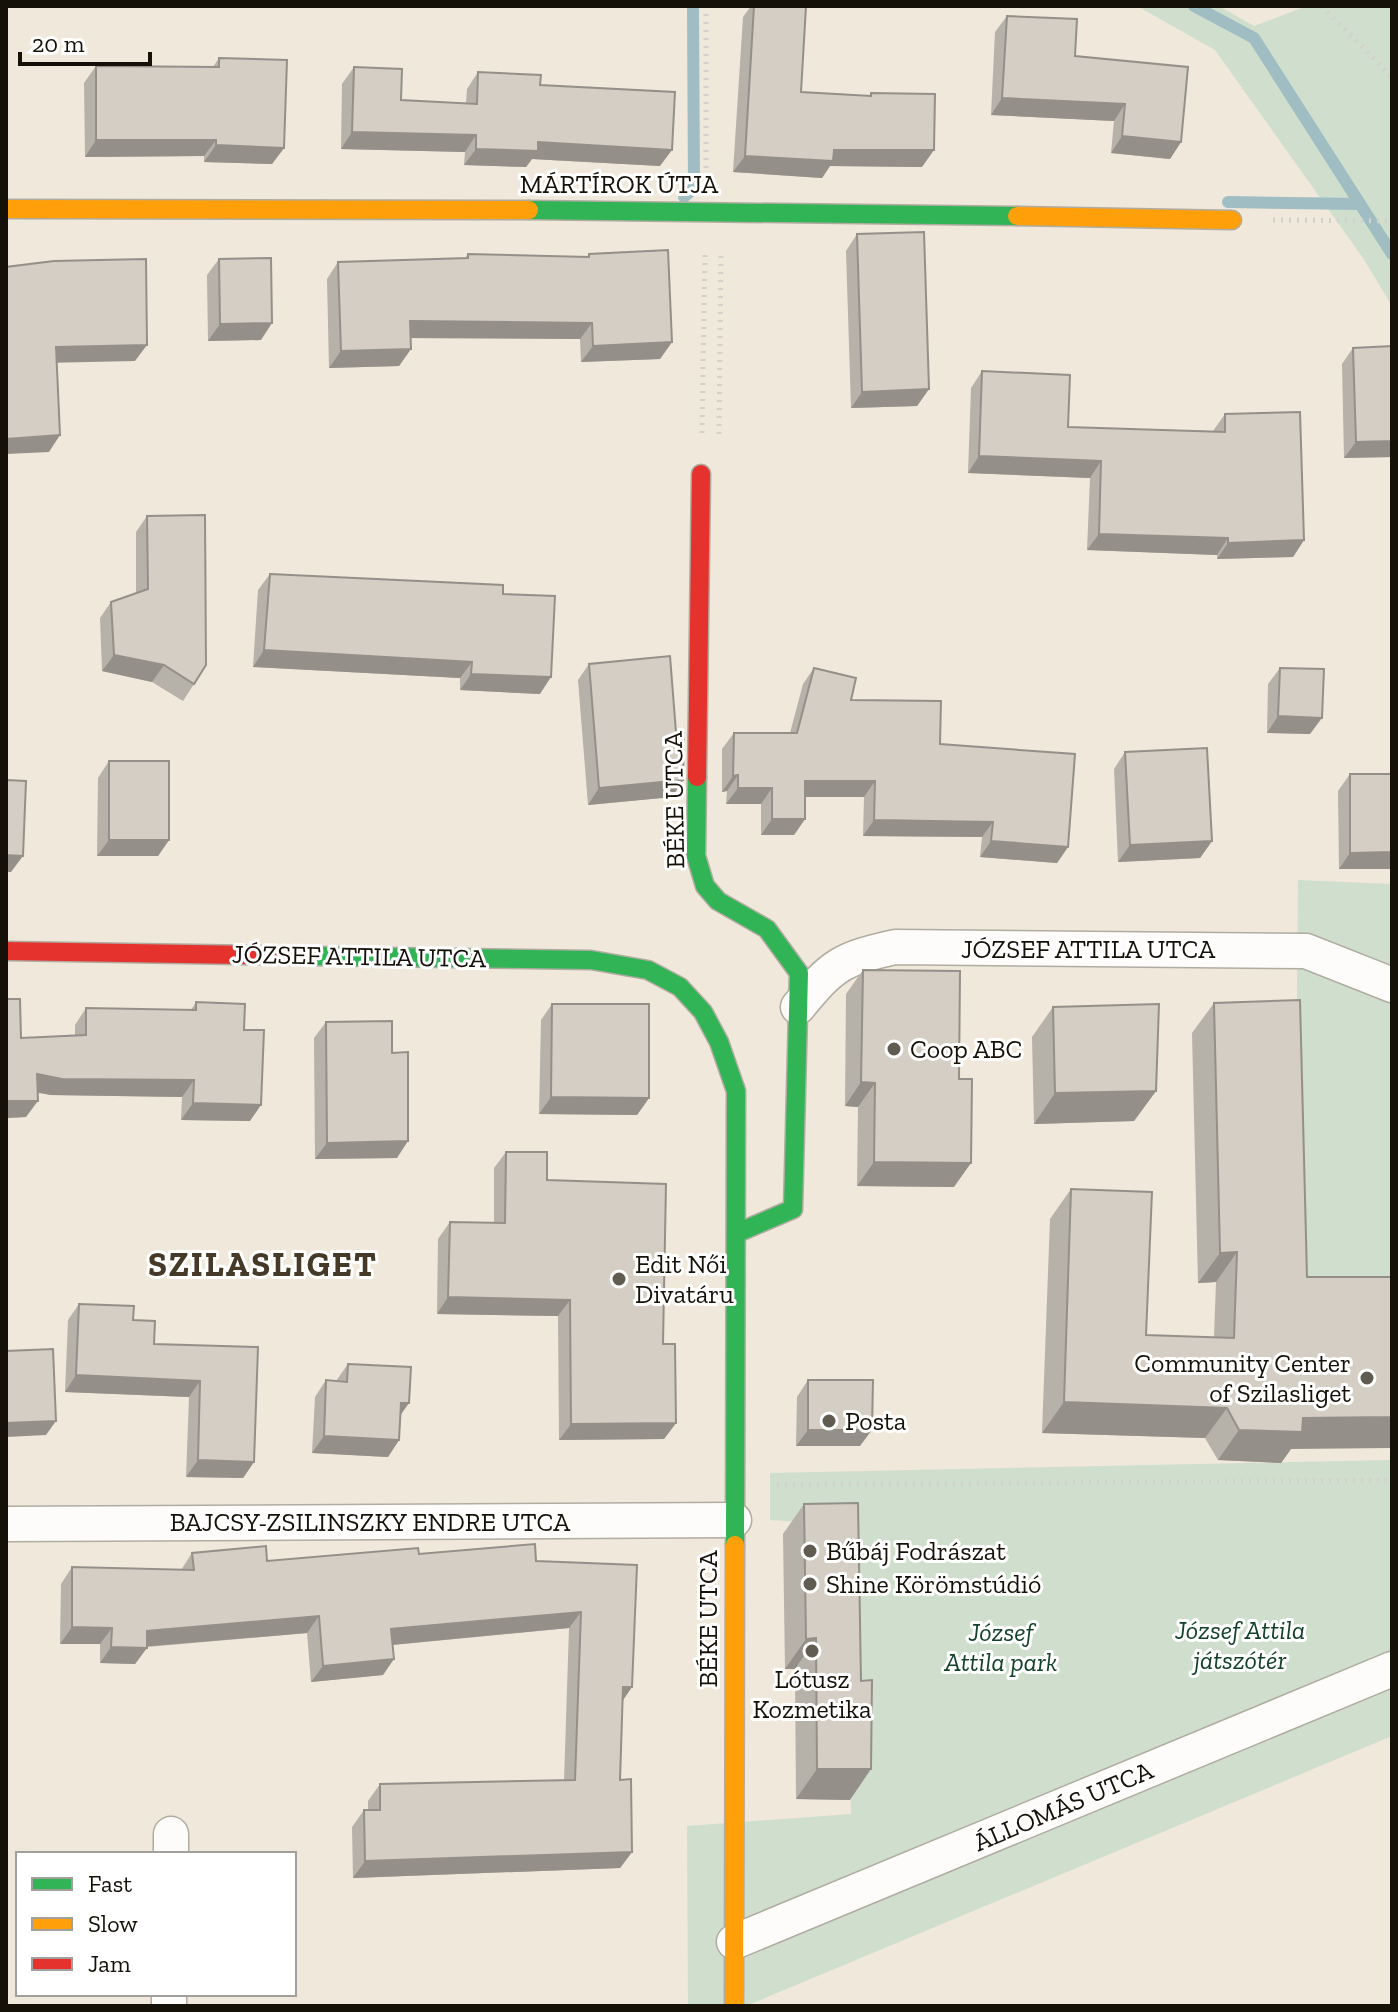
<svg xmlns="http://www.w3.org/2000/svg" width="1398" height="2012" font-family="'Zilla Slab',serif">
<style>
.green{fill:#d0decd}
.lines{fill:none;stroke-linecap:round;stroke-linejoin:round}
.stream{stroke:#9fbdc2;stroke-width:12}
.street-casing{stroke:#b1aca2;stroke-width:37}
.fast-casing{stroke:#b1aca2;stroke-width:21}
.slow-casing{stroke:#b1aca2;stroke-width:21}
.jam-casing{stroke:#b1aca2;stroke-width:21}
.path{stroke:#d3d1cd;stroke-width:5;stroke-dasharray:2 6;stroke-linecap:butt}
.street{stroke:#fdfcfa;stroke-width:34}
.fast{stroke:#30b455;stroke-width:18}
.slow{stroke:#ff9f0a;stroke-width:18}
.jam{stroke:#e5322d;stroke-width:18}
.wall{fill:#b6b1a9}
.shaded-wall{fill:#949089}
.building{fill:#d4cec4;stroke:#949089;stroke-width:2}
.poi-dot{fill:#615c52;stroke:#fff;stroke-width:3}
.labels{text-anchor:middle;stroke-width:6;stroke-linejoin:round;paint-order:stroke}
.street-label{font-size:26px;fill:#151109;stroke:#fff}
.poi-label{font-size:26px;fill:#151109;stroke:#fff;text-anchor:start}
.park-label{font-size:26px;font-style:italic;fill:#13412a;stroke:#fff}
.district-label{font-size:34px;font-weight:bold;letter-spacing:2px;fill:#443a27;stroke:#fff}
</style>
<rect width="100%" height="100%" fill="#efe8db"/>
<!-- green -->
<g class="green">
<path d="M1137 6H1219L1254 26 1307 6H1392V306L1363 258 1215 50Z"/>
<path d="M1298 880 1392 884V1296H1294Z"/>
<path d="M1392 1460V1736L746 2006H688L687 1826 851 1814 847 1525 770 1520V1473Z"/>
</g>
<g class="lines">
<!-- stream -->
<g class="stream">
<path d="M1194 6 1254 38 1392 254"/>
<path d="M684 197 694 188 693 6"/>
<path d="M1228 202 1360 204"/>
</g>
<!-- street casing -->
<g class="street-casing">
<g id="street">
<path d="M798 1007C833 964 842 959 895 947L1306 951 1392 985"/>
<path d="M6 1524 734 1520"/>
<path d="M171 1854V1834"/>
<path d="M734 1942 1392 1669"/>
<path d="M169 2006V1994"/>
</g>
</g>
<!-- fast casing -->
<g class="fast-casing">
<g id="fast">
<path d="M529 210 1017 216"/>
<path d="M697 777 696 856 705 886 718 901 767 929 799 973 793 1209 737 1233"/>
<path d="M309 956 591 960 648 970 680 987 703 1012 719 1042 736 1091 735 1545"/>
</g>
</g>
<!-- slow casing -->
<g class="slow-casing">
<g id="slow">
<path d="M6 209 529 210"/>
<path d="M1017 216 1232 220"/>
<path d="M734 2006 735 1545"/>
</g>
</g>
<!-- jam casing -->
<g class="jam-casing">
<g id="jam">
<path d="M697 777 701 474"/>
<path d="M6 951 309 956"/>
</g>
</g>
<!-- path -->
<g class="path">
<path d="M706 6V169"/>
<path d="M1322 6 1392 77"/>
<path d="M1273 220 1392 221"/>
<path d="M702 433 705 251"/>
<path d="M719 434 721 252"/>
<path d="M777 1485 1392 1480"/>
</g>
<!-- street -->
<use href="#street" class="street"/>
<!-- fast -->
<use href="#fast" class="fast"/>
<!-- slow -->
<use href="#slow" class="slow"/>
<!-- jam -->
<use href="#jam" class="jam"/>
</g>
<!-- wall -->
<g class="wall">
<path d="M751 6H806L801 92 869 96 871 93 922 167 830 166 822 178 733 172 743 17Z"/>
<path d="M1007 16 1075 56 1181 142 1170 159 1111 153 1114 121 991 115 995 32Z"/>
<path d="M219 58 284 148 272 164 204 162V156L85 157 84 83 96 66 213 67Z"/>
<path d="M354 67 401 100 466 103 467 89 478 72 540 85 660 166 532 159 526 167 464 165 465 152 341 149 342 84Z"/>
<path d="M857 234 929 389 917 406 851 408 846 251Z"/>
<path d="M468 254 587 257 589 254 672 342 660 359 581 362 580 339 411 338V349L399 366 329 368 327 279 338 262 465 258Z"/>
<path d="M219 259 261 340 208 341 207 275Z"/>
<path d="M1392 346V457L1344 458 1342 364 1353 348Z"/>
<path d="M982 371 1068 427 1213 431 1225 414 1304 540 1293 557 1217 559V555L1087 550 1090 478 968 473 971 388Z"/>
<path d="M147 516 194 684 183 701 152 682 102 671 100 618 111 602 136 593V532Z"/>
<path d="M270 574 503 594 540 694 460 690V678L253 667 258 590Z"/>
<path d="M589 664 683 780 672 797 588 805 578 680Z"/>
<path d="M814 668 851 700 940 744 1068 847 1057 863 980 857 982 837 863 836 864 797H805V819L794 835H761V804H726L727 791 722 792V749L734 733H790L803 684Z"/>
<path d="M1280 668 1310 734 1267 733 1268 684Z"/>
<path d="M1125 752 1212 841 1200 858 1118 862 1114 769Z"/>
<path d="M109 761 169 840 158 856H97L98 778Z"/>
<path d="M1350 774H1392V869H1339L1338 791Z"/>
<path d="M863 970 959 1079 954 1187 857 1186 858 1107 845 1106 846 994Z"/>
<path d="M6 999 21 1038 75 1035V1025L86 1008 191 1010 196 1002 244 1030 250 1121 181 1120 182 1097 51 1095 38 1093 26 1117 6 1118Z"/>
<path d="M1214 1003 1291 1449 1281 1463 1218 1460 1205 1438 1042 1433 1050 1219 1071 1189 1146 1335 1214 1337 1216 1282 1198 1283 1192 1033Z"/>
<path d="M552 1004 649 1098 637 1115 539 1114 541 1020Z"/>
<path d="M1053 1007 1156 1091 1134 1121 1034 1124 1032 1037Z"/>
<path d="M326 1022 392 1053 397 1158 315 1159 314 1038Z"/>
<path d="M506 1152 547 1180 663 1344 676 1423 664 1439 559 1440 558 1316 437 1314 438 1239 450 1222 494 1223V1168Z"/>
<path d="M79 1304 133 1320 154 1344 258 1347 254 1462 243 1478 186 1477 189 1397 65 1392 68 1320Z"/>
<path d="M348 1364 401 1415 399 1440 388 1457 312 1453 315 1397 326 1380 336 1381Z"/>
<path d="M808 1380 860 1446H796L797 1397Z"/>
<path d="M804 1504 850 1800 796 1799 795 1669H785L783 1534Z"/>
<path d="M192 1553 267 1561 419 1554 536 1561 637 1565 632 1687 623 1700 620 1780 632 1852 620 1868 353 1878 352 1827 364 1810H368V1801L380 1784 564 1781 569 1628 393 1645 383 1675 311 1682 307 1633 147 1647 135 1664 100 1663V1644H60L61 1584 72 1567 181 1570Z"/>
</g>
<!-- shaded-wall -->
<g class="shaded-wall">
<path d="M1002 98 1125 104 1114 121 991 115Z"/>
<path d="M352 132 476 135 465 152 341 149Z"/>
<path d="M1122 136 1181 142 1170 159 1111 153Z"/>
<path d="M96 140H216L204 156 85 157Z"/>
<path d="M538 142 672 150 660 166 532 159 526 167 464 165 476 149Z"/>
<path d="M216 145 284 148 272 164 204 162Z"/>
<path d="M834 150H934L922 167 830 166 822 178 733 172 745 156Z"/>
<path d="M410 321 592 323 580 339 399 338Z"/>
<path d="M272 323 261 340 208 341 220 324Z"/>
<path d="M672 342 660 359 581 362 593 346Z"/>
<path d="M147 345 135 361 44 363 56 347Z"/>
<path d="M411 349 399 366 329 368 341 351Z"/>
<path d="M929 389 917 406 851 408 862 392Z"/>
<path d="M60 435 49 452 6 454V439Z"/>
<path d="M1392 441V457L1344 458 1356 442Z"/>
<path d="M979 456 1101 461 1090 478 968 473Z"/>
<path d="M1099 534 1228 538 1217 555 1087 550Z"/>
<path d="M1304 540 1293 557 1217 559 1228 543Z"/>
<path d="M264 650 472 662 460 678 253 667Z"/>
<path d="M114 655 164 665 152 682 102 671Z"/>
<path d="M471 674 551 677 540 694 460 690Z"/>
<path d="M1278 716 1322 718 1310 734 1267 733Z"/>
<path d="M738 775 727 791 722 792 733 776Z"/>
<path d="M683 780 672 797 588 805 599 788Z"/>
<path d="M805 781H875L864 797H794Z"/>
<path d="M738 788H772L761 804H726Z"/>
<path d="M772 819H805L794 835H761Z"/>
<path d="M874 820 993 822 982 837 863 836Z"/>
<path d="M109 840H169L158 856H97Z"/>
<path d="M991 841 1068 847 1057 863 980 857Z"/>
<path d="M1212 841 1200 858 1118 862 1130 845Z"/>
<path d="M1392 852V869H1339L1350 853Z"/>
<path d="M6 855 23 856 11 872H6Z"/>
<path d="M37 1074 194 1080 182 1097 51 1095 26 1090Z"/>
<path d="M861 1082 875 1083 858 1107 845 1106Z"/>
<path d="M1156 1091 1134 1121 1034 1124 1055 1093Z"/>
<path d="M551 1097 649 1098 637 1115 539 1114Z"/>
<path d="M6 1101H38L26 1117 6 1118Z"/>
<path d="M193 1103 261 1105 250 1121 181 1120Z"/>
<path d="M408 1141 397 1158 315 1159 327 1143Z"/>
<path d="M874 1162 971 1163 954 1187 857 1186Z"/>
<path d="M1237 1252 1216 1282 1198 1283 1220 1253Z"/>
<path d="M448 1297 570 1300 558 1316 437 1314Z"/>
<path d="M76 1375 200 1381 189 1397 65 1392Z"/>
<path d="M1064 1402 1227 1408 1205 1438 1042 1433Z"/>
<path d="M401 1403H409L397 1420Z"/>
<path d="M1392 1417V1448L1291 1449 1281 1463 1218 1460 1239 1430 1303 1418Z"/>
<path d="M56 1421 46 1435 6 1437V1423Z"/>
<path d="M676 1423 664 1439 559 1440 571 1424Z"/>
<path d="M808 1430H872L860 1446H796Z"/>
<path d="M324 1436 399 1440 388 1457 312 1453Z"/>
<path d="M198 1460 254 1462 243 1478 186 1477Z"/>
<path d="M581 1612 569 1628 380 1646 391 1629Z"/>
<path d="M319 1616 307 1633 139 1647 147 1648 135 1664 100 1663 111 1647 147 1631Z"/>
<path d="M72 1627 112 1628 100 1644H60Z"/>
<path d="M816 1638 795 1669H785L806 1639Z"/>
<path d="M394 1659 383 1675 311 1682 323 1666Z"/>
<path d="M623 1687H632L621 1703Z"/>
<path d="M817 1769H871L850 1800 796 1799Z"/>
<path d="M632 1852 620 1868 353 1878 365 1861Z"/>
</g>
<!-- building -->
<g class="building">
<path d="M754 6H806L801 92 871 96V93L935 94 934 150H834L833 161 745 156Z"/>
<path d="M1007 16 1077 19 1075 56 1188 67 1181 142 1122 136 1125 104 1002 98Z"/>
<path d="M219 58 287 60 284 148 216 145V140H96V66L219 67Z"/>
<path d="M354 67 402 69 401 100 477 104 478 72 541 75 540 85 675 92 672 150 538 142V151L476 149V135L352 132Z"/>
<path d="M924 232 929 389 862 392 857 234Z"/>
<path d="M668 250 672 342 593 346 592 323 410 321 411 349 341 351 338 262 468 258V254L589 257V254Z"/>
<path d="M271 258 272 323 220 324 219 259Z"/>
<path d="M146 259 147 345 56 347 60 435 6 439V267L54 261Z"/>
<path d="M1392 346V441L1356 442 1353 348Z"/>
<path d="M982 371 1070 375 1068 427 1225 432V414L1300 412 1304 540 1228 543V538L1099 534 1101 461 979 456Z"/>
<path d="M205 515 206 665 194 684 164 665 114 655 111 602 148 589 147 516Z"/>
<path d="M270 574 503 585V594L555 596 551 677 471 674 472 662 264 650Z"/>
<path d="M670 656 676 732H684L683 780 599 788 589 664Z"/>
<path d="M814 668 856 678 851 700 941 701 940 744 1075 754 1068 847 991 841 993 822 874 820 875 781H805V819H772V788H738V775L733 776 734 733H797Z"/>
<path d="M1280 668 1324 669 1322 718 1278 716Z"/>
<path d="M1207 748 1212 841 1130 845 1125 752Z"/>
<rect x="109" y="761" width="60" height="79"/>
<path d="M1350 774H1392V852L1350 853Z"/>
<path d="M6 780 26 781 23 856 6 855Z"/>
<path d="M863 970 960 971 959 1079H972L971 1163 874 1162 875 1083 861 1082Z"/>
<path d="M6 999H20L21 1038 86 1035V1008L196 1010V1002L245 1004 244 1030H264L261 1105 193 1103 194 1080 62 1079 37 1074 38 1101H6Z"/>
<path d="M1300 1000 1307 1277H1392V1417L1303 1418 1302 1432 1239 1430 1227 1408 1064 1402 1071 1189 1152 1192 1146 1335 1234 1338 1237 1252 1220 1253 1214 1003Z"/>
<path d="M552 1004H649V1098L551 1097Z"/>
<path d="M1159 1004 1156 1091 1055 1093 1053 1007Z"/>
<path d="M392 1021V1053L408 1052V1141L327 1143 326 1022Z"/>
<path d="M506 1152H547V1180L666 1184 663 1344H675L676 1423 571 1424 570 1300 448 1297 450 1222 505 1223Z"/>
<path d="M79 1304 134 1306 133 1320 155 1321 154 1344 258 1347 254 1462 198 1460 200 1381 76 1375Z"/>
<path d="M53 1349 56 1421 6 1423V1351Z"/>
<path d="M348 1364 411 1367 409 1403H401L399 1440 324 1436 326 1380 347 1382Z"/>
<path d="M808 1380H873L872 1430H808Z"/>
<path d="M858 1503 861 1681 872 1680 871 1769H817L816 1638 806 1639 804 1504Z"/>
<path d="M535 1544 536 1561 637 1565 632 1687H623L620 1780 631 1779 632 1852 365 1861 364 1810H380V1784L575 1780 581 1612 391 1629 394 1659 323 1666 319 1616 147 1631V1648L111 1647 112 1628 72 1627V1567L194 1570 192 1553 266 1546 267 1561 418 1548 419 1554Z"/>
</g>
<!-- markers -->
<g class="poi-dot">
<circle cx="894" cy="1049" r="8"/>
<circle cx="619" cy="1279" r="8"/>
<circle cx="1367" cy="1378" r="8"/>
<circle cx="829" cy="1421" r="8"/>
<circle cx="810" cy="1551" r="8"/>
<circle cx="810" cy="1584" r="8"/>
<circle cx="812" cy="1651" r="8"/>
</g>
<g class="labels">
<!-- street labels -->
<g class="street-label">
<text x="619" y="193">MÁRTÍROK ÚTJA</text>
<text transform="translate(674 800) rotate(-91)" y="9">BÉKE UTCA</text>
<text x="1088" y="958">JÓZSEF ATTILA UTCA</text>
<text transform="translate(359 956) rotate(1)" y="9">JÓZSEF ATTILA UTCA</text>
<text x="370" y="1531">BAJCSY-ZSILINSZKY ENDRE UTCA</text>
<text transform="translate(708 1619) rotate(-90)" y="9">BÉKE UTCA</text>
<text transform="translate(1063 1806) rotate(-23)" y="9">ÁLLOMÁS UTCA</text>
</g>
<!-- poi labels -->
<g class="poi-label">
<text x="910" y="1058">Coop ABC</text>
<text x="635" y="1273">Edit Női<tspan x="635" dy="30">Divatáru</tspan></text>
<text x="1351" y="1372" text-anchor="end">Community Center<tspan x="1351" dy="30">of Szilasliget</tspan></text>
<text x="845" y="1430">Posta</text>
<text x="826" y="1560">Bűbáj Fodrászat</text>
<text x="826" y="1593">Shine Körömstúdió</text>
<text x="812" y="1688" text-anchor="middle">Lótusz<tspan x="812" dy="30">Kozmetika</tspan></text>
</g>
<!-- park labels -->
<g class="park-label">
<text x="1240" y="1639">József Attila<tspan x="1240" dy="30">játszótér</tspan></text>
<text x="1001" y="1641">József<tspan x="1001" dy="30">Attila park</tspan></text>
</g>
<!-- district labels -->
<g class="district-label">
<text x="263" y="1276">SZILASLIGET</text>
</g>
</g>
<!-- border -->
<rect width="1398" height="2012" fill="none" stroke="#151109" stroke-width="16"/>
<!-- legend -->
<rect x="16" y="1852" width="280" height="144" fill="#ffffff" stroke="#a1a09d" stroke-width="2"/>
<rect x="32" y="1878" width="40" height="12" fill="#30b455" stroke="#a1a09d" stroke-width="2"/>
<text x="88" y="1892" font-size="24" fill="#151109">Fast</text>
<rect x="32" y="1918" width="40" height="12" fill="#ff9f0a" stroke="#a1a09d" stroke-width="2"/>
<text x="88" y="1932" font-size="24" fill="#151109">Slow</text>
<rect x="32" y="1958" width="40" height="12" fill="#e5322d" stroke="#a1a09d" stroke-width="2"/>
<text x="88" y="1972" font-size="24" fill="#151109">Jam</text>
<!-- scale -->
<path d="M20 52v12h130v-12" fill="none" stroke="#151109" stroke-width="4"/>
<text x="32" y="52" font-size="24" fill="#151109" stroke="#ffffff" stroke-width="6" paint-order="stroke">20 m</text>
</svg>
